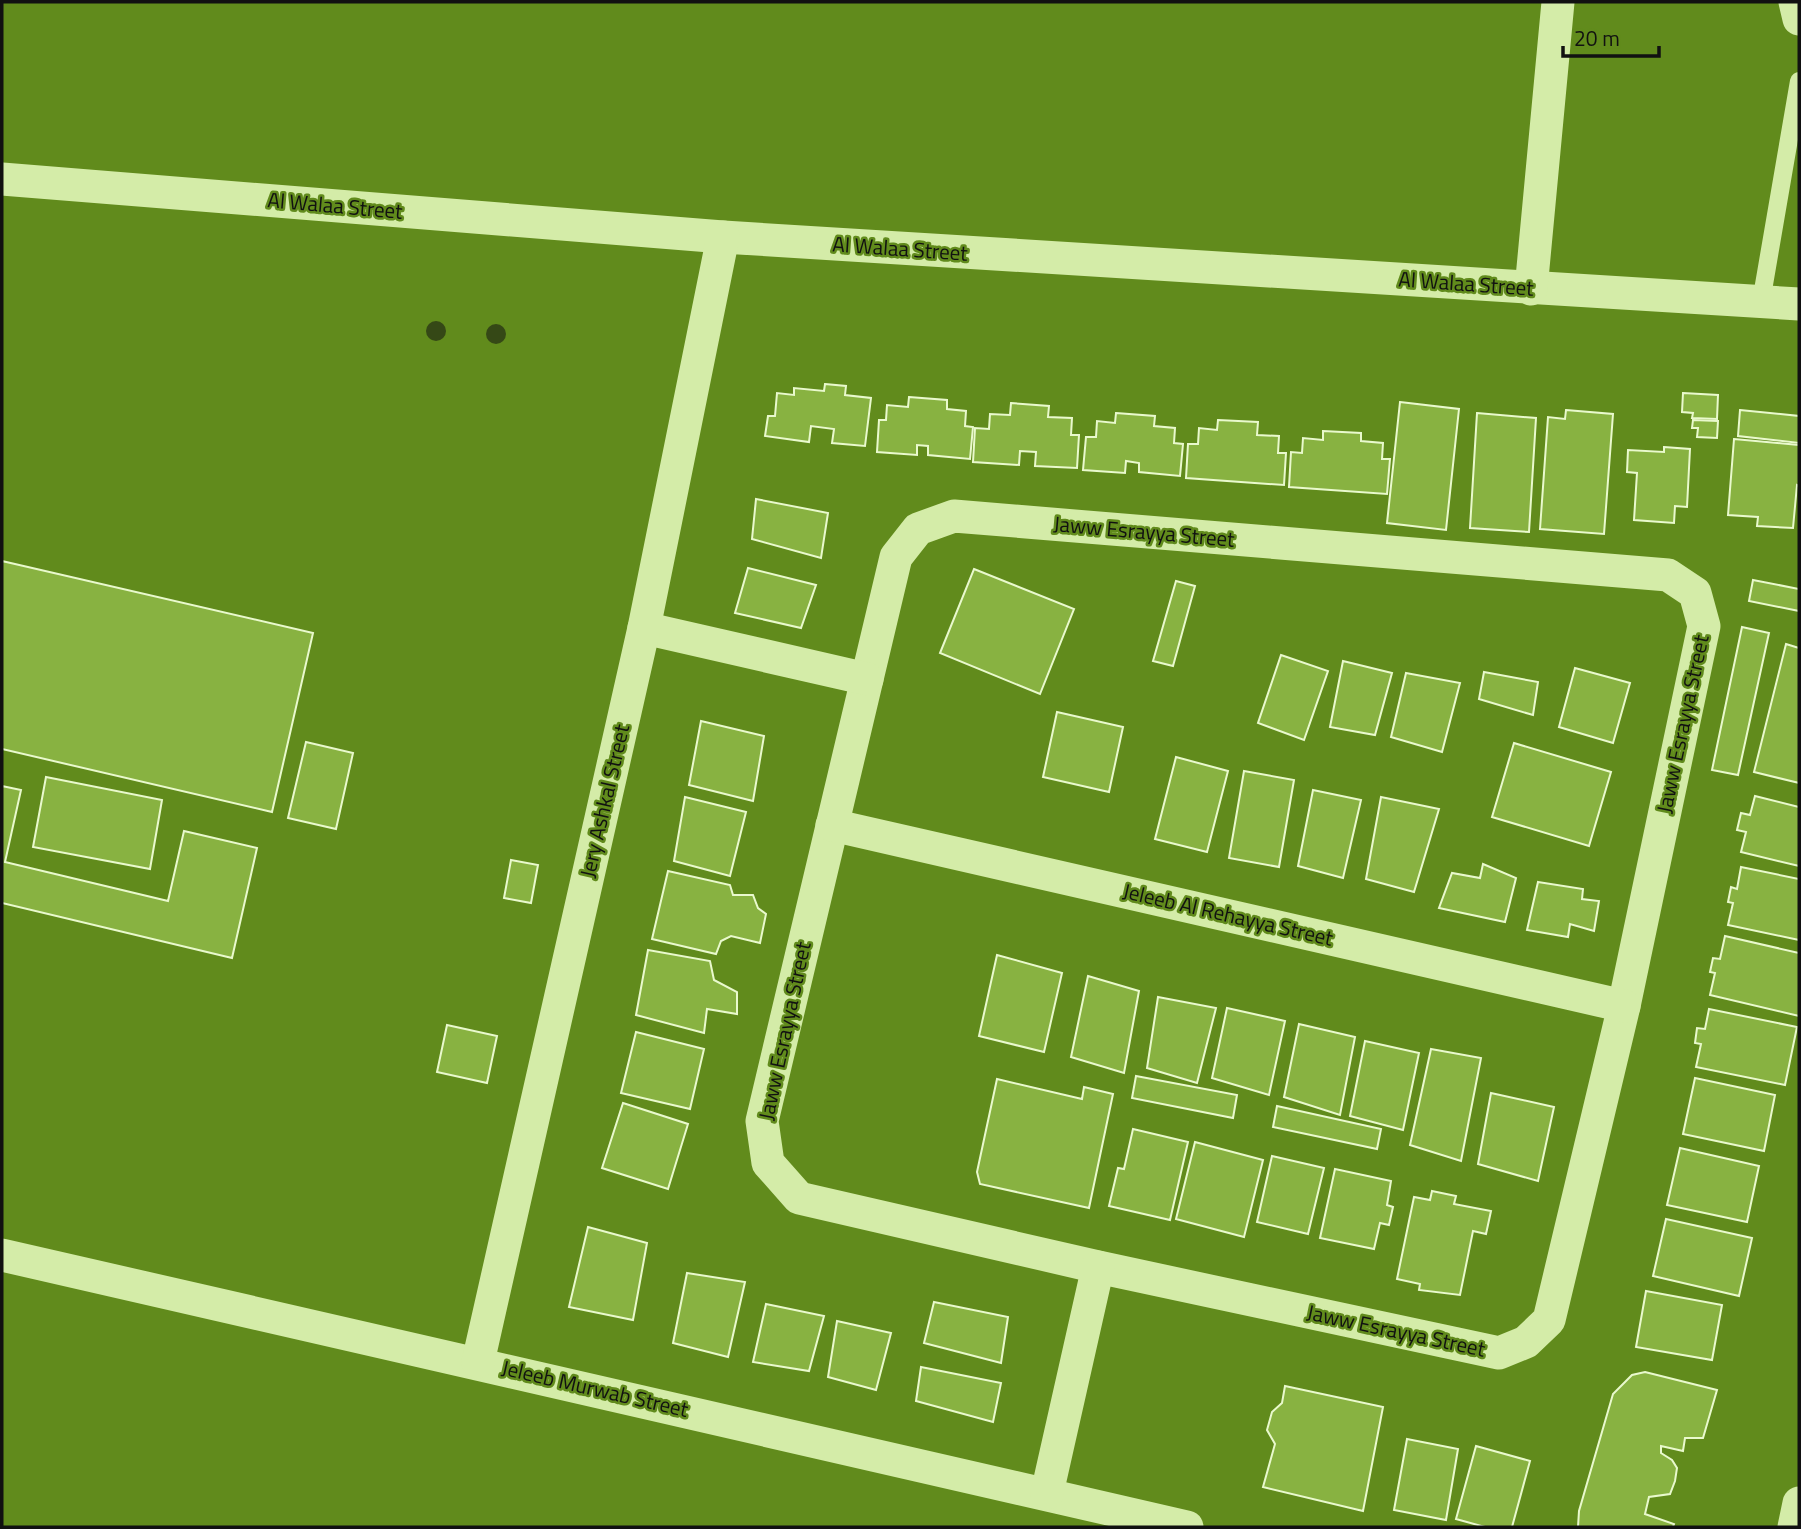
<svg xmlns="http://www.w3.org/2000/svg" width="1801" height="1529" font-family="'Titillium Web',sans-serif">
<style>
.building{fill:#88b241;stroke:#e9f9cd;stroke-width:2}
.lines{fill:none;stroke-linecap:round;stroke-linejoin:round}
.service{stroke:#d4eca8;stroke-width:18}
.minor{stroke:#d4eca8;stroke-width:33}
.tree{fill:#354816}
.labels{text-anchor:middle;stroke-width:5;stroke-linejoin:round;paint-order:stroke}
.street-label{font-size:21px;fill:#111;stroke:#618b1c}
</style>
<rect width="100%" height="100%" fill="#618b1c"/>
<!-- building -->
<g class="building">
<path d="M825 384 846 386 845 395 871 398 865 446 832 443 834 429 811 426 809 442 765 436 768 416H775L777 393 794 395V388L824 391Z"/>
<path d="M1683 393 1718 395 1717 419 1692 418 1693 413 1682 412Z"/>
<path d="M909 397 947 400V409L966 411 965 426 973 427 970 459 928 455V446L917 445V455L877 452 879 420H886L887 405 908 407Z"/>
<path d="M1400 402 1459 409 1446 530 1387 523Z"/>
<path d="M1011 403 1049 406 1048 417 1072 418 1071 435H1079L1077 468 1035 466 1036 452 1020 451 1019 465 973 462 975 428 989 429 990 414 1010 415Z"/>
<path d="M1566 410 1613 414 1604 534 1540 529 1548 417 1565 419Z"/>
<path d="M1740 410 1799 416V443L1738 436Z"/>
<path d="M1116 413 1155 416 1154 426 1175 428 1174 443 1183 444 1180 476 1139 472V463L1126 461 1125 473 1083 470 1086 437H1096L1097 421 1115 423Z"/>
<path d="M1477 413 1536 418 1529 532 1470 528Z"/>
<path d="M1218 420 1258 422 1257 435 1279 436 1278 453H1286L1284 485 1186 478 1188 444H1198L1199 428 1217 430Z"/>
<path d="M1693 420 1718 421 1717 438 1697 437 1698 428H1692Z"/>
<path d="M1323 431 1361 433V441L1383 443 1382 459H1390L1387 494 1289 487 1291 452 1302 453 1303 438 1323 440Z"/>
<path d="M1734 439 1799 445V486L1797 485 1793 528 1757 526 1758 517 1728 515Z"/>
<path d="M1664 447 1690 449 1687 507 1675 506 1674 523 1634 520 1637 473 1627 472 1628 450 1664 452Z"/>
<path d="M756 499 828 513 821 558 752 539Z"/>
<path d="M2 561 313 633 272 812 2 749Z"/>
<path d="M748 568 816 585 801 628 735 613Z"/>
<path d="M974 569 1074 609 1040 694 940 653Z"/>
<path d="M1753 580 1799 589V611L1749 601Z"/>
<path d="M1176 581 1195 586 1173 666 1153 661Z"/>
<path d="M1742 627 1769 633 1738 775 1712 770Z"/>
<path d="M1786 644 1799 648V783L1754 772Z"/>
<path d="M1281 655 1328 671 1304 740 1258 723Z"/>
<path d="M1343 661 1392 673 1375 735 1330 727Z"/>
<path d="M1575 668 1630 683 1613 743 1559 727Z"/>
<path d="M1484 672 1538 682 1533 715 1479 699Z"/>
<path d="M1406 673 1460 683 1442 752 1391 737Z"/>
<path d="M1057 712 1123 727 1109 792 1043 777Z"/>
<path d="M701 721 764 736 753 801 689 785Z"/>
<path d="M306 742 353 753 336 829 288 818Z"/>
<path d="M1514 743 1611 772 1589 846 1492 817Z"/>
<path d="M1176 757 1228 771 1207 852 1155 839Z"/>
<path d="M1244 771 1294 780 1279 867 1229 858Z"/>
<path d="M46 777 162 800 150 869 33 847Z"/>
<path d="M2 786 21 790 5 862 168 901 184 831 257 848 232 958 2 903Z"/>
<path d="M1313 790 1361 800 1343 878 1298 866Z"/>
<path d="M1755 796 1799 807V866L1741 852 1746 832 1737 830 1741 813 1750 815Z"/>
<path d="M685 797 746 812 730 876 674 861Z"/>
<path d="M1381 797 1439 809 1414 892 1366 879Z"/>
<path d="M511 860 538 865 531 903 504 898Z"/>
<path d="M1483 864 1516 878 1505 922 1439 908 1452 873 1480 878Z"/>
<path d="M1741 867 1799 879V940L1728 925 1733 903 1728 902 1731 887 1737 889Z"/>
<path d="M668 871 730 885 733 895H753L758 908 766 914 760 943 731 936 721 941 716 954 652 939Z"/>
<path d="M1538 882 1583 889 1582 899 1599 901 1594 931 1570 924 1568 937 1527 930Z"/>
<path d="M1725 936 1799 953V1016L1710 995 1715 973 1710 972 1713 958 1720 959Z"/>
<path d="M648 950 710 961 714 980 737 992V1014L707 1009 704 1033 636 1015Z"/>
<path d="M997 955 1062 973 1044 1052 979 1036Z"/>
<path d="M1088 976 1139 991 1124 1073 1071 1057Z"/>
<path d="M1158 997 1216 1008 1197 1083 1147 1068Z"/>
<path d="M1227 1008 1285 1021 1269 1095 1212 1078Z"/>
<path d="M1709 1009 1797 1027 1785 1085 1696 1067 1701 1044 1695 1043 1697 1028 1705 1029Z"/>
<path d="M1299 1024 1355 1037 1340 1115 1284 1097Z"/>
<path d="M447 1025 497 1036 487 1083 437 1072Z"/>
<path d="M636 1032 704 1049 690 1109 621 1093Z"/>
<path d="M1365 1041 1419 1053 1403 1130 1350 1116Z"/>
<path d="M1431 1049 1481 1058 1461 1161 1410 1145Z"/>
<path d="M1136 1076 1237 1095 1233 1118 1132 1098Z"/>
<path d="M1695 1078 1775 1095 1764 1151 1683 1134Z"/>
<path d="M997 1079 1082 1099 1084 1087 1113 1094 1089 1208 980 1184 977 1172Z"/>
<path d="M1491 1093 1554 1107 1538 1181 1478 1164Z"/>
<path d="M623 1103 688 1124 668 1189 602 1168Z"/>
<path d="M1277 1106 1381 1129 1377 1149 1273 1127Z"/>
<path d="M1133 1129 1188 1142 1170 1220 1109 1206 1118 1168 1124 1169Z"/>
<path d="M1195 1142 1263 1160 1244 1237 1176 1219Z"/>
<path d="M1680 1148 1759 1166 1747 1222 1667 1205Z"/>
<path d="M1272 1156 1324 1168 1308 1234 1257 1222Z"/>
<path d="M1335 1169 1391 1181 1387 1205 1393 1207 1389 1225 1380 1223 1374 1249 1320 1238Z"/>
<path d="M1432 1191 1456 1196 1454 1204 1491 1211 1486 1234 1473 1231 1460 1295 1419 1290 1420 1284 1397 1279 1414 1197 1430 1200Z"/>
<path d="M1666 1219 1752 1238 1739 1296 1653 1276Z"/>
<path d="M588 1227 647 1243 633 1320 569 1307Z"/>
<path d="M687 1273 745 1282 728 1357 673 1343Z"/>
<path d="M1646 1291 1722 1305 1712 1360 1636 1347Z"/>
<path d="M934 1302 1008 1317 1001 1363 924 1343Z"/>
<path d="M766 1304 824 1316 809 1371 753 1362Z"/>
<path d="M837 1321 891 1333 876 1390 828 1377Z"/>
<path d="M921 1367 1001 1383 993 1422 916 1401Z"/>
<path d="M1645 1372 1717 1390 1703 1438H1685L1683 1451 1661 1446V1453L1672 1460 1677 1468 1675 1481 1670 1494 1649 1497 1645 1514 1674 1524 1673 1527H1578L1579 1511 1613 1394 1632 1375Z"/>
<path d="M1285 1386 1383 1407 1363 1511 1263 1487 1275 1444 1267 1430 1272 1412 1282 1403Z"/>
<path d="M1407 1439 1458 1449 1446 1520 1394 1510Z"/>
<path d="M1476 1446 1530 1461 1512 1527H1485L1456 1519Z"/>
</g>
<g class="lines">
<!-- service -->
<path class="service" d="M1761 302 1799 81"/>
<!-- minor -->
<g class="minor">
<path d="M1795 2 1799 19"/>
<path d="M2 179 723 237 1799 304"/>
<path d="M1531 289 1558 2"/>
<path d="M954 516 1668 575 1695 593 1704 626 1624 1006 1549 1320 1526 1342 1499 1353 1098 1267 799 1198 768 1163 762 1121 896 557 918 529Z"/>
<path d="M644 628 867 679"/>
<path d="M832 825 1624 1006"/>
<path d="M2 1255 1187 1527"/>
<path d="M478 1362 644 628 723 237"/>
<path d="M1047 1493 1098 1267"/>
<path d="M1794 1527 1799 1503"/>
</g>
</g>
<!-- trees -->
<g class="tree">
<circle cx="436" cy="331" r="10"/>
<circle cx="496" cy="334" r="10"/>
</g>
<g class="labels">
<!-- street labels -->
<g class="street-label">
<text transform="translate(335 206) rotate(5)" y="7">Al Walaa Street</text>
<text transform="translate(900 249) rotate(4)" y="7">Al Walaa Street</text>
<text transform="translate(1466 284) rotate(4)" y="7">Al Walaa Street</text>
<text transform="translate(1144 532) rotate(5)" y="7">Jaww Esrayya Street</text>
<text transform="translate(1683 724) rotate(-78)" y="7">Jaww Esrayya Street</text>
<text transform="translate(605 801) rotate(-77)" y="7">Jery Ashkal Street</text>
<text transform="translate(1228 915) rotate(13)" y="7">Jeleeb Al Rehayya Street</text>
<text transform="translate(785 1031) rotate(-78)" y="7">Jaww Esrayya Street</text>
<text transform="translate(1396 1331) rotate(12)" y="7">Jaww Esrayya Street</text>
<text transform="translate(595 1389) rotate(13)" y="7">Jeleeb Murwab Street</text>
</g>
</g>
<!-- border -->
<rect width="1801" height="1529" fill="none" stroke="#111111" stroke-width="7"/>
<!-- scale -->
<path d="M1563 46v10h96v-10" fill="none" stroke="#111111" stroke-width="3.5"/>
<text x="1574" y="46" font-size="21" fill="#111111" stroke="#618b1c" stroke-width="5" paint-order="stroke">20 m</text>
</svg>
